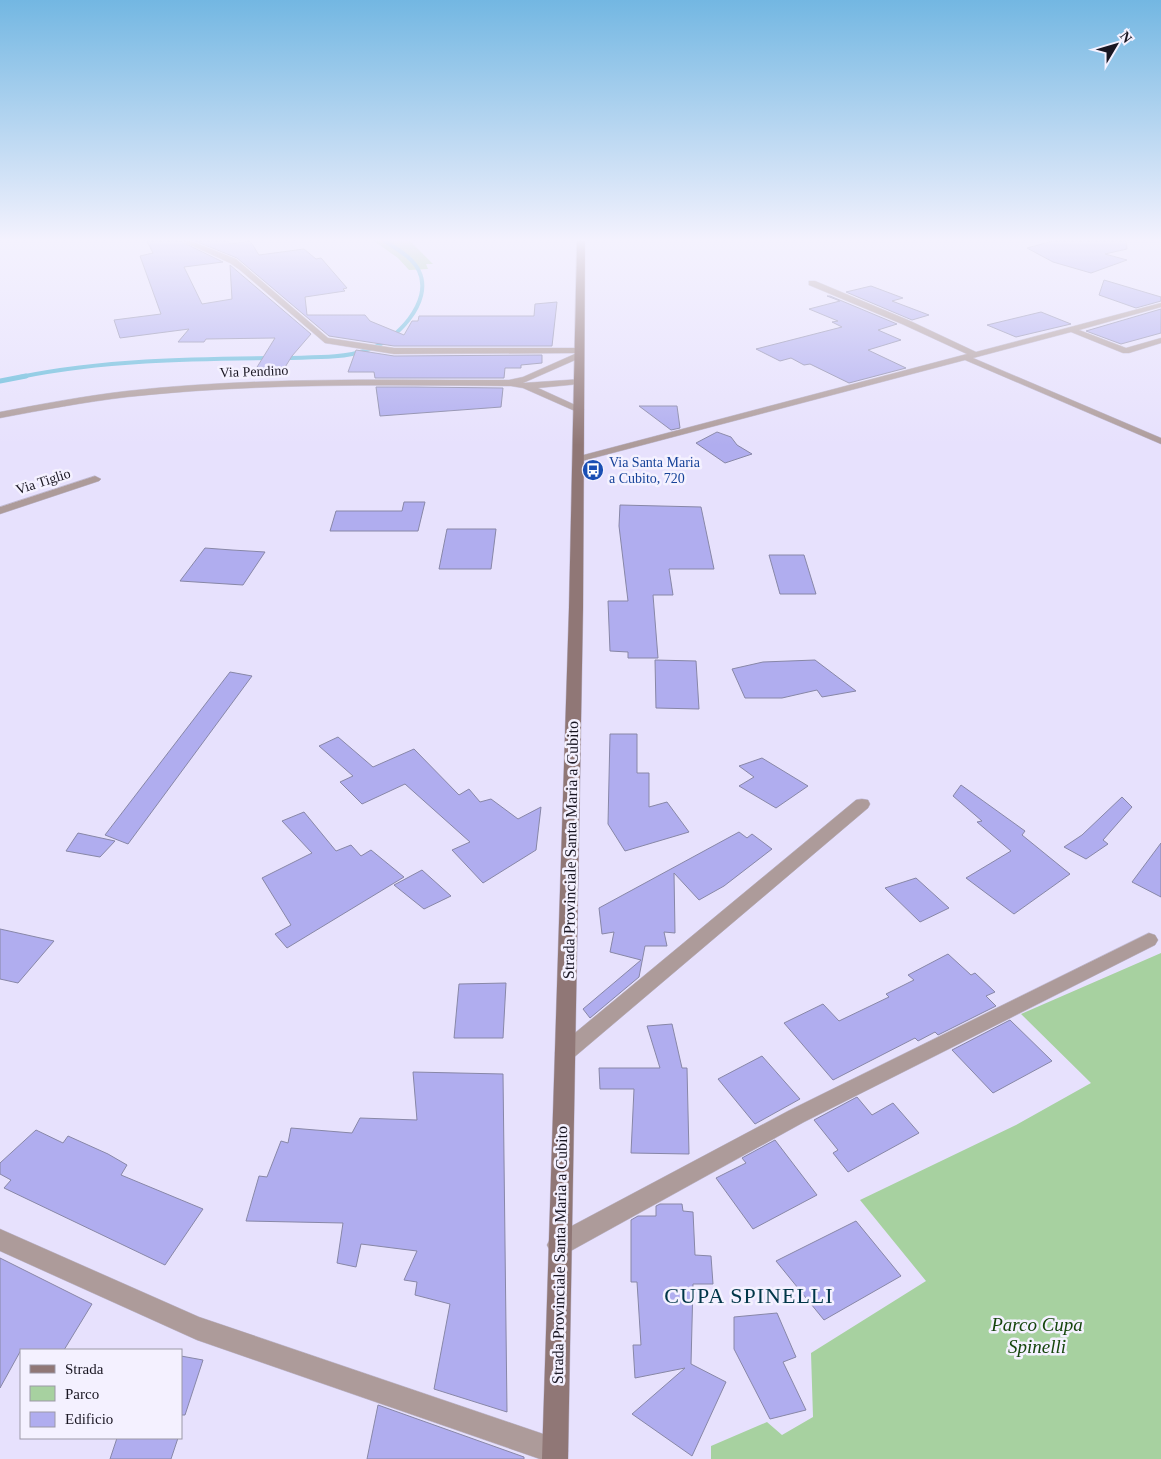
<svg xmlns="http://www.w3.org/2000/svg" width="1161" height="1459" font-family="Georgia,serif">
<style>
.green{fill:#a7d1a0}
.lines{fill:none;stroke-linecap:round;stroke-linejoin:round}
.stream-far1{stroke:#64bbd9;stroke-width:4}
.stream{stroke:#64bbd9;stroke-width:5}
.building{fill:#b0adef;stroke:#8887a7}
.lane-casing{stroke:#c2bcd6;stroke-width:1}
.street-casing{stroke:#c2bcd6;stroke-width:1}
.secondary-casing{stroke:#c2bcd6;stroke-width:1}
.lane{fill:#ad9b9a;fill-rule:evenodd}
.street{fill:#ad9b9a;fill-rule:evenodd}
.secondary{fill:#907776;fill-rule:evenodd}
.labels{text-anchor:middle;stroke-width:5;stroke-linejoin:round;paint-order:stroke}
.far-street-label{font-size:14px;fill:#191622;stroke:#f4f1ff}
.far-transit-label{font-size:14px;fill:#164399;stroke:#f4f1ff;text-anchor:start}
.street-label{font-size:16px;fill:#191622;stroke:#f4f1ff}
.near-park-label{font-size:19px;font-style:italic;fill:#15450c;stroke:#f4f1ff}
.near-quarter-label{font-size:22px;letter-spacing:1px;fill:#003648;stroke:#f4f1ff}
</style>
<rect width="100%" height="100%" fill="#e7e1fd"/>
<!-- green -->
<g class="green">
<path d="M374 241H410L433 264H426L428 269 409 270 398 258Z"/>
<path d="M1161 953V1459H711V1446L767 1422 782 1435 813 1417 811 1353 926 1281 860 1200 1016 1125 1091 1083 1021 1014Z"/>
</g>
<g class="lines">
<!-- stream-far1 -->
<g class="stream-far1">
<path d="M283 358C311 357 341 359 367 350 395 342 434 302 419 271 413 258 397 249 385 241"/>
<path d="M20 377C104 360 187 359 272 358"/>
</g>
<!-- stream -->
<path class="stream" d="M0 381 26 376"/>
</g>
<!-- building -->
<g class="building">
<path d="M147 241H180L223 262 184 267 202 304 232 299 230 265 311 334 292 356 282 372H254L275 338 206 339 204 342H178L189 329 120 338 114 320 161 314 140 256 153 253Z"/>
<path d="M195 241H228L230 244 250 241 259 255 304 249 316 259 321 258 347 288 343 289 345 291 305 297 307 315H365L370 321 404 335 412 321H418L419 316H534L535 304 557 302 552 346H394L329 336 237 258Z"/>
<path d="M1053 241H1126L1127 249 1105 254 1127 260 1091 273 1053 262 1027 248Z"/>
<path d="M1104 280 1161 297V301L1136 308 1099 295Z"/>
<path d="M871 286 903 298 892 301 929 315 912 320 846 292Z"/>
<path d="M827 296H830L897 324 878 330 901 340 868 350 906 368 849 383 810 364 804 365 791 358 780 361 756 349 842 327 832 322 838 321 809 309 840 301Z"/>
<path d="M1161 309V333L1121 344 1086 331Z"/>
<path d="M1041 312 1071 324 1016 337 987 325Z"/>
<path d="M356 350 394 356 542 355V363L521 365V368H505L504 378H375L374 372H348Z"/>
<path d="M376 387H415L503 388 501 407 380 416Z"/>
<path d="M639 406H677L680 428 671 430Z"/>
<path d="M717 432 731 437 737 445 752 454 725 463 696 443Z"/>
<path d="M404 502H425L418 531H330L336 511H402Z"/>
<path d="M620 505 701 507 714 569H669L673 595H653L658 658H628V652L610 651 608 601H628L619 526Z"/>
<path d="M447 529H496L491 569H439Z"/>
<path d="M205 548 232 550 265 552 243 585 180 581Z"/>
<path d="M769 555H804L816 594H780Z"/>
<path d="M655 660 696 661 699 709 656 708Z"/>
<path d="M815 660 856 691 822 697 817 690 782 698H745L732 669 763 662Z"/>
<path d="M230 672 252 676 128 844 105 835Z"/>
<path d="M610 734H637V773H649V807L667 802 689 832 625 851 608 824Z"/>
<path d="M338 737 373 767 414 749 459 795 469 789 480 802 491 799 518 819 541 807 536 850 483 883 452 850 470 842 405 784 362 804 340 782 353 776 319 746Z"/>
<path d="M762 758 808 786 776 808 739 786 754 777 739 766Z"/>
<path d="M961 785 1025 831 1022 835 1070 874 1014 914 966 878 1011 851 977 822 982 821 953 796Z"/>
<path d="M1122 797 1132 807 1103 840 1108 844 1086 859 1064 847 1082 835Z"/>
<path d="M304 812 336 851 351 845 361 856 371 850 404 877 287 948 275 934 291 925 262 878 312 853 282 821Z"/>
<path d="M739 832 747 838 752 834 772 849 724 886 699 900 674 873 675 933 664 932 667 946H645L639 977 590 1018 583 1009 641 960 610 952 614 932 602 934 599 908Z"/>
<path d="M78 833 115 841 100 857 66 851Z"/>
<path d="M1161 843V897L1132 882Z"/>
<path d="M422 870 451 896 424 909 394 885Z"/>
<path d="M916 878 949 908 920 922 885 888Z"/>
<path d="M0 929 54 941 18 983 0 979Z"/>
<path d="M948 954 971 975 975 973 995 992 986 996 996 1006 938 1035 935 1032 918 1041 915 1038 833 1080 784 1023 823 1004 839 1021 889 997 886 994 914 980 908 975Z"/>
<path d="M506 983 503 1038H454L459 984Z"/>
<path d="M1010 1020 1052 1061 993 1093 952 1050Z"/>
<path d="M672 1024 682 1068H687L689 1154 631 1153 634 1089H600L599 1068H660L647 1026Z"/>
<path d="M762 1056 800 1099 755 1124 718 1079Z"/>
<path d="M413 1072 503 1074 507 1412 434 1389 450 1304 415 1295 417 1282 404 1280 417 1251 361 1244 356 1267 337 1263 343 1223 246 1221 259 1176 267 1177 281 1141 288 1143 291 1128 352 1133 360 1118 417 1120Z"/>
<path d="M857 1097 872 1115 893 1103 919 1133 848 1172 833 1153 838 1150 814 1120Z"/>
<path d="M36 1130 63 1143 68 1136 108 1154 127 1165 121 1175 203 1209 165 1265 4 1188 11 1180 0 1174V1163Z"/>
<path d="M775 1140 817 1195 753 1229 716 1178 746 1163 742 1158Z"/>
<path d="M660 1204H682L683 1211 693 1212 695 1255 711 1256 713 1284H693L691 1364 726 1382 692 1456 632 1414 685 1368 635 1378 633 1345H641L637 1282H631V1220L638 1216H656V1206Z"/>
<path d="M856 1221 901 1276 824 1320 776 1261Z"/>
<path d="M0 1258 92 1304 64 1350H21L0 1388Z"/>
<path d="M777 1313 796 1357 783 1362 806 1410 770 1419 734 1349V1317Z"/>
<path d="M181 1356 203 1360 185 1415H181Z"/>
<path d="M378 1405 524 1457V1459H367Z"/>
<path d="M117 1438H178L171 1459H110Z"/>
</g>
<g class="lines">
<!-- lane casing -->
<g class="lane-casing">
<path id="lane" d="M809 281H815L908 320 976 352 1161 303V307L1079 330 1126 348 1161 338V343L1129 353H1123L1071 332 973 358 1161 438V444L965 360 582 461H576V457L967 354 902 324 809 285Z"/>
</g>
<!-- street casing -->
<g class="street-casing">
<g id="street">
<path d="M182 241H191L236 259 328 338 394 348H582L583 350 580 352 584 355 582 357 523 383 582 379V383L579 384 538 388 584 409 583 411H575L523 388 511 386C383 385 255 383 127 397 85 402 42 410 0 418V412C42 404 84 396 127 391 253 377 381 380 509 380L523 377 577 353 394 354 325 343 240 270 230 263Z"/>
<path d="M95 476 101 479 99 481 0 514V507Z"/>
<path d="M862 799 868 800 870 804 868 808 572 1059 565 1061 558 1059 555 1053 558 1047 856 800Z"/>
<path d="M1149 933 1155 935 1158 940 1155 945 804 1122 567 1253 559 1256 551 1253 547 1245 551 1237 790 1110Z"/>
<path d="M0 1229 199 1317 555 1438 564 1442 568 1451 565 1459H540L197 1340 0 1251Z"/>
</g>
</g>
<!-- secondary casing -->
<g class="secondary-casing">
<path id="secondary" d="M577 241H585L583 608 568 1459H542L569 608Z"/>
</g>
<!-- lane -->
<use href="#lane" class="lane"/>
<!-- street -->
<use href="#street" class="street"/>
<!-- secondary -->
<use href="#secondary" class="secondary"/>
</g>
<!-- sky -->
<linearGradient id="sky" x2="0" y2="1"><stop stop-color="#73b7e2"/><stop offset="0.54" stop-color="#f4f2fe"/><stop offset="1" stop-color="#f4f2fe" stop-opacity="0"/></linearGradient>
<rect width="1161" height="445" fill="url(#sky)"/>
<!-- icons -->
<defs>
<g id="bus-disc" transform="scale(1.125)"><circle r="9.5" fill="#1a4fb4" stroke="#f4f1ff"/><path d="M-5-6H5V4H4V6H2V4H-2V6H-4V4H-5ZM-3.5-4V0h7V-4ZM-3.5 1.2v1.5H-2V1.2ZM2 1.2v1.5H3.5V1.2Z" fill="#fff"/></g>
</defs>
<g fill-rule="evenodd">
<use href="#bus-disc" x="593" y="470"/>
</g>
<g class="labels">
<!-- far-street labels -->
<g class="far-street-label">
<text transform="translate(254 371) rotate(-2)" y="5">Via Pendino</text>
<text transform="translate(43 481) rotate(-18)" y="5">Via Tiglio</text>
</g>
<!-- far-transit labels -->
<g class="far-transit-label">
<text x="609" y="467">Via Santa Maria<tspan x="609" dy="16">a Cubito, 720</tspan></text>
</g>
<!-- street labels -->
<g class="street-label">
<text transform="translate(570 850) rotate(-89)" y="6">Strada Provinciale Santa Maria a Cubito</text>
<text transform="translate(559 1255) rotate(-89)" y="6">Strada Provinciale Santa Maria a Cubito</text>
</g>
<!-- near-park labels -->
<g class="near-park-label">
<text x="1037" y="1331">Parco Cupa<tspan x="1037" dy="22">Spinelli</tspan></text>
</g>
<!-- near-quarter labels -->
<g class="near-quarter-label">
<text x="749" y="1303">CUPA SPINELLI</text>
</g>
</g>
<!-- legend -->
<rect x="20" y="1349" width="162" height="90" fill="#f4f1ff" stroke="#9c99a7"/>
<rect x="30" y="1365" width="25" height="8" fill="#907776" stroke="#9c99a7"/>
<text x="65" y="1374" font-size="15" fill="#191622">Strada</text>
<rect x="30" y="1386" width="25" height="15" fill="#a7d1a0" stroke="#9c99a7"/>
<text x="65" y="1399" font-size="15" fill="#191622">Parco</text>
<rect x="30" y="1412" width="25" height="15" fill="#b0adef" stroke="#9c99a7"/>
<text x="65" y="1424" font-size="15" fill="#191622">Edificio</text>
<!-- north arrow -->
<g transform="translate(1116 45) rotate(52)" stroke="#f4f1ff" stroke-width="4" paint-order="stroke">
<path d="M0-4L9 19L0 12L-9 19Z" fill="#191622"/>
<text y="-8" font-size="14" font-weight="bold" text-anchor="middle" fill="#191622">N</text>
</g>
</svg>
